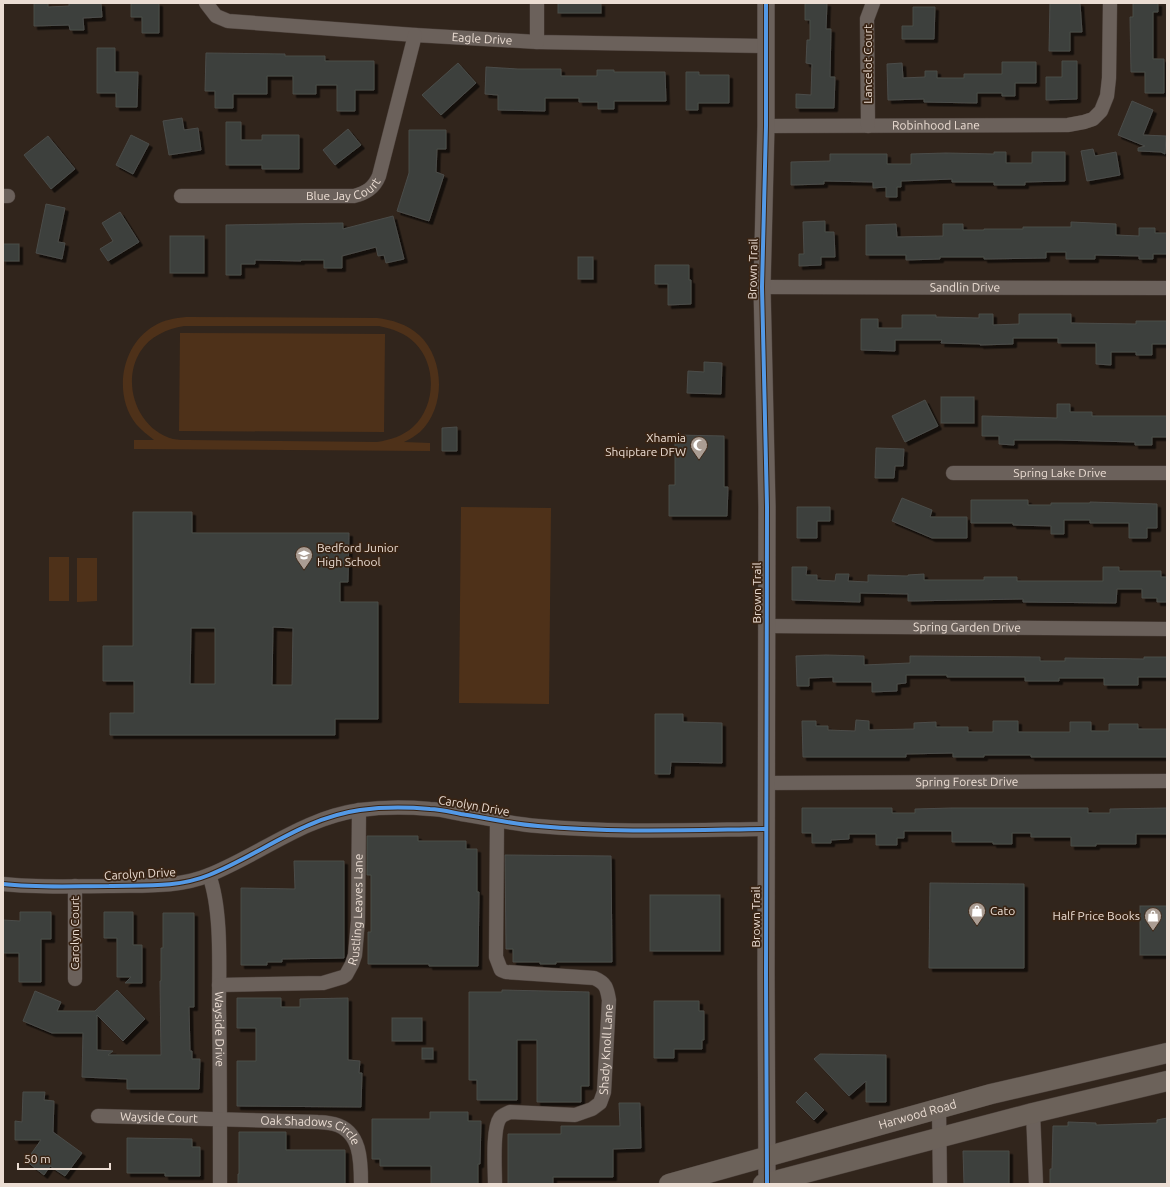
<svg xmlns="http://www.w3.org/2000/svg" width="1170" height="1187" font-family="Ubuntu,sans-serif">
<style>
.green{fill:#4e3119;fill-rule:evenodd}
.building{fill:#3d403e;stroke:#4b4c49;fill-rule:evenodd;filter:url(#shadow)}
.lines{fill:none;stroke-linecap:round;stroke-linejoin:round}
.minor-casing{stroke:#4a3f39;stroke-width:15}
.tertiary-casing{stroke:#4a3f39;stroke-width:18}
.secondary-casing{stroke:#4a3f39;stroke-width:21}
.minor{stroke:#6b615b;stroke-width:14}
.tertiary{stroke:#6b615b;stroke-width:17}
.secondary{stroke:#6c625a;stroke-width:20}
.cycleway-casing{stroke:#392414;stroke-width:6}
.cycleway{stroke:#5399e6;stroke-width:4}
.labels{text-anchor:middle;stroke-width:3.5;stroke-linejoin:round;paint-order:stroke}
.street-label{font-size:12px;fill:#ebddd3;stroke:#392414}
.poi-label{font-size:12px;fill:#ebddd3;stroke:#392414;text-anchor:end}
</style>
<defs>
<filter id="shadow"><feDropShadow dx="3.5" dy="3.5" stdDeviation="0" flood-color="#0009"/></filter>
</defs>
<rect width="100%" height="100%" fill="#31251c"/>
<!-- green -->
<g class="green">
<path d="M186 317 377 318C392 320 407 324 419 335 445 359 446 407 420 432 415 436 410 439 404 442L430 443V451L134 449V440H154C148 435 141 430 136 424 113 395 121 345 154 326 163 320 175 318 186 317ZM184 326H379C393 329 405 333 415 343 437 365 436 406 413 427 403 436 390 440 377 442L188 440C184 440 178 440 173 439 137 429 121 383 140 352 150 336 167 329 184 326Z"/>
<path d="M180 333 385 334 384 432 179 431Z"/>
<path d="M461 507 551 508 549 704 459 703Z"/>
<rect x="49" y="557" width="20" height="44"/>
<path d="M77 558H97V601L77 602Z"/>
</g>
<!-- building -->
<g class="building">
<path d="M34 3H48V7L69 6V3H101L102 17 83 18 84 30H70L69 25 34 26Z"/>
<path d="M131 3H159V33H142V17H131Z"/>
<rect x="558" y="3" width="43" height="10"/>
<path d="M805 3H827L826 29H831L830 77H835L834 108H796V94L811 95 812 64 806 63 807 40H810V20H805Z"/>
<path d="M1050 3H1080L1082 32H1070V51H1049Z"/>
<path d="M1133 3H1158V12H1153V59H1164V93H1145V72H1131L1130 17H1133Z"/>
<path d="M913 7H935L934 39H902V26H913Z"/>
<path d="M97 48H115V72H138L137 107H116V93H97Z"/>
<path d="M206 53 285 54V56H325V61H374V90H355V111H337V85H316V94H293V76H267V94H233V108H215V91H205Z"/>
<path d="M1062 61H1077V99L1046 100V77H1062Z"/>
<path d="M1002 62H1036V83H1015V96H1002V93H977V103L924 102V99L888 100 887 64 902 63 903 78 925 77V71H937V78H964V74H1002Z"/>
<path d="M458 63 476 83 441 115 422 95Z"/>
<path d="M486 67 518 69H561V76H597V70H614V72H665L666 101H614V109H598V102H579V98H545V111L498 110V95L485 94Z"/>
<path d="M686 72H699V75H729V103H698V110H686Z"/>
<path d="M1132 101 1153 110 1143 135 1166 136 1165 154 1161 152 1138 151V148L1145 146 1118 135Z"/>
<path d="M182 118 184 130 198 128 201 150 169 155 163 121Z"/>
<path d="M226 122H241V140H262V135H299V169H262V165H226Z"/>
<path d="M348 129 361 145 335 165 323 150Z"/>
<path d="M409 130H446V149H437L436 172 444 175 429 221 397 211 409 173Z"/>
<path d="M131 135 149 144 133 174 116 165Z"/>
<path d="M48 136 75 169 51 189 24 155Z"/>
<path d="M1093 149 1095 156 1116 152 1120 175 1087 181 1081 151Z"/>
<path d="M994 152H1006V163H1032V152H1065V181L1025 182V185H994V182H952V179L901 181V187H897V197H886V187L873 188V182L824 181V184L791 185V162L830 161V154H887V164H911V154L946 153 994 154Z"/>
<path d="M46 204 65 208 58 242 65 243 62 259 36 253Z"/>
<path d="M120 212 139 242 108 261 100 249 113 241 102 223Z"/>
<path d="M393 216 404 259 386 263 384 255 378 256 376 247 342 256V268H324V260H301V261L255 260V264H241V275H226V225L343 223V229Z"/>
<path d="M825 221V232H834L835 257H821V265L799 266V254H804L803 222Z"/>
<path d="M1071 222 1116 224V235L1139 236V228H1155V233H1167V254H1153V259H1139V256L1095 255V259H1066V252H1046V258L984 259V257H940V259L906 260V255H866V225L896 224 897 237 943 236V224H963V230H984V229H1023V227H1071Z"/>
<rect x="170" y="236" width="34" height="37"/>
<rect x="3" y="244" width="16" height="17"/>
<rect x="578" y="257" width="15" height="22"/>
<path d="M655 265H689V280H691V304L668 305V284H655Z"/>
<path d="M979 314H993V325L1019 324V314H1071V323L1136 324V321H1167V344H1152V355H1136V352H1111V365L1096 364V343H1058V338H1013V344L980 345V344L941 343 942 340H895V351L861 350V319H878V328H902V315H936V317L979 318Z"/>
<path d="M704 362 722 363 721 394 687 393 688 371 704 372Z"/>
<rect x="941" y="397" width="33" height="26"/>
<path d="M925 400 938 426 905 442 892 416Z"/>
<path d="M1057 404H1070V412H1092V416H1167V437H1152V445H1135V442L1057 440H1014V445L999 444V436H982V416L1057 418Z"/>
<path d="M457 427V451H442V428Z"/>
<path d="M675 435 724 436V487H728L727 516H669V485H675Z"/>
<path d="M876 448 904 449 903 466H895L894 478H875Z"/>
<path d="M902 498 932 510 930 517H967V538H932L892 521Z"/>
<path d="M971 500H1028V505H1051V503H1090V502L1157 504V528H1147V538H1129V523H1090V520H1064V534H1051V526L1013 525V523H971Z"/>
<path d="M797 507H830V521H817V538H797Z"/>
<path d="M133 512H192V533H349L348 582H340V602H378V719H335V735H110V713H134V681H103V646H133ZM273 627 293 628 292 685H272ZM191 628H215V684H190Z"/>
<path d="M792 567H807L806 575H817V580L835 581 836 574H849L848 581 868 582V575L908 576V575L924 574V580H984V577H1017V581H1103V567H1119V571H1161V577H1167V602H1157V598H1142V589H1117L1116 603 1023 602V599L908 601V594L860 593V602L792 600Z"/>
<path d="M826 655 864 656V665L910 663V656L1040 657V661H1065V658L1144 659V657H1167V677H1138V685H1104V678H1059V681H1025V677H947V675H906V683L897 684V691L872 692V682H833V677L809 678V686H797L796 656Z"/>
<path d="M655 714H683V722L722 723V763L671 762 670 774H655Z"/>
<path d="M856 720 869 721V730L914 729V723L936 722V727H968V732H993V721H1018V732H1070V722H1091V731H1109V724H1138V729H1167V757H1031V755H984V757H953V753L906 754V757H803L802 721H816V726H828V730L855 731Z"/>
<path d="M802 808H892V813H915V809L952 808H1088V813H1110V809L1167 808V834H1136V844H1096V846H1071V837H1031V833H1012V844H993V842H952V831H904V838H897V845H876V834H849V839L831 840V843H812V833H802Z"/>
<path d="M367 836H418V841H466V849H477V892H479L478 966H429V964H368V932H371V875H367Z"/>
<path d="M505 855 611 856 612 962H556V964H540V962H513V949H506Z"/>
<path d="M294 861H344V958L282 959V962H267V965H241V888L295 889Z"/>
<path d="M930 883 1024 884V968H929Z"/>
<rect x="650" y="895" width="70" height="56"/>
<rect x="1140" y="906" width="27" height="49"/>
<path d="M20 912H51V939H41V982H19V953H3V920L20 921Z"/>
<path d="M104 912H133V945H142V983H125L131 977H117V938H104Z"/>
<path d="M163 913H194V1007H189L190 1051H192V1059H200L199 1089H127V1079L82 1077 83 1033H52L23 1021 35 991 61 1002 57 1011H95L117 990 145 1019 123 1041 97 1015V1050L113 1051 108 1055H161L160 981H161V948H163Z"/>
<path d="M502 990 589 992V1086H581V1102H537V1040H517V1100H477V1080H469V992H502Z"/>
<path d="M237 998H281V1007H300V999L348 998V1060L360 1061 359 1073H362L361 1107 237 1106V1061H256V1028H237Z"/>
<path d="M654 1001H699V1011H704V1040H702V1049H674V1058H654Z"/>
<rect x="392" y="1018" width="30" height="23"/>
<rect x="422" y="1048" width="11" height="11"/>
<path d="M820 1054 886 1055V1102H866V1081L849 1096 814 1059Z"/>
<path d="M23 1092H45L44 1100 54 1101 53 1132 82 1153 65 1176 50 1166 44 1175 26 1161 41 1140H15V1121L22 1122Z"/>
<path d="M806 1092 824 1110 814 1120 796 1102Z"/>
<path d="M619 1103H640L641 1148 613 1149V1177H553V1184H508V1134H561V1126H620Z"/>
<path d="M430 1112H468V1121H481L480 1164H478V1184H431V1166H380V1159H372V1119H430Z"/>
<path d="M1167 1118V1184H1050V1169H1052L1053 1126H1068V1122L1096 1123V1125L1157 1123V1120Z"/>
<path d="M239 1132H286V1150H345V1184H238V1174H239Z"/>
<path d="M127 1138 192 1139V1147H200V1176H165V1173H127Z"/>
<path d="M963 1151H1009V1184H964Z"/>
</g>
<g class="lines">
<!-- minor casing -->
<g class="minor-casing">
<g id="minor">
<path id="s1" d="M206 3 216 16 228 21 415 35 537 42 766 46"/>
<path d="M537 3V42"/>
<path id="s2" d="M766 126 1068 125 1084 122 1093 119 1101 111 1107 96 1109 78 1110 3"/>
<path d="M868 126 867 19 873 3"/>
<path d="M3 196H8"/>
<path id="s3" d="M181 196H354C366 193 374 188 379 176L415 35"/>
<path id="s4" d="M762 287 1167 288"/>
<path id="s5" d="M953 473H1167"/>
<path id="s6" d="M767 626 1167 629"/>
<path id="s7" d="M766 783 1167 781"/>
<path id="s8" d="M209 875C222 910 219 967 219 1005 220 1065 220 1124 220 1184"/>
<path d="M3 884C38 888 74 886 109 886 142 885 178 888 209 875 261 854 303 818 360 810 382 807 407 807 430 809 440 809 451 812 461 814 487 818 512 824 538 826 614 833 690 830 766 829"/>
<path d="M75 886V979"/>
<path id="s9" d="M219 985 323 983 343 977 346 975 352 964 355 955 358 921 359 810"/>
<path d="M939 1109 940 1184"/>
<path d="M1033 1113 1036 1184"/>
<path id="s10" d="M98 1116 318 1122C323 1122 329 1123 334 1124 361 1131 361 1161 361 1184"/>
<path id="s11" d="M495 1184C495 1169 492 1129 500 1118 502 1115 506 1114 510 1112L575 1115 592 1109 600 1103 604 1092 609 1000C607 988 606 983 594 978L506 972 501 970 496 957 497 820"/>
</g>
</g>
<!-- tertiary casing -->
<g class="tertiary-casing">
<path id="tertiary" d="M766 3V126L762 287 767 507 766 973 767 1184"/>
</g>
<!-- secondary casing -->
<g class="secondary-casing">
<g id="secondary">
<path id="s12" d="M669 1184 991 1094 1167 1053"/>
<path d="M763 1184 1033 1113 1167 1081"/>
</g>
</g>
<!-- minor -->
<use href="#minor" class="minor"/>
<!-- tertiary -->
<use href="#tertiary" class="tertiary"/>
<!-- secondary -->
<use href="#secondary" class="secondary"/>
<!-- cycleway casing -->
<g class="cycleway-casing">
<g id="cycleway">
<path d="M766 3V126L762 287 767 507 766 973 767 1184"/>
<path d="M3 884C38 888 74 886 109 886 142 885 178 888 209 875 261 854 303 818 360 810 382 807 407 807 430 809 440 809 451 812 461 814 487 818 512 824 538 826 614 833 690 830 766 829"/>
</g>
</g>
<!-- cycleway -->
<use href="#cycleway" class="cycleway"/>
</g>
<!-- icons -->
<defs>
<g id="mosque-pin" transform="scale(0.9)"><path d="M0 17L-7.5 6A9.5 9.5 0 1 1 7.5 6Z" fill="#aa9d93" stroke="#392414"/><path d="M3.5-4.9A6 6 0 1 0 3.5 4.9A5 5 0 1 1 3.5-4.9Z" fill="#fff"/></g>
<g id="school-pin" transform="scale(0.9)"><path d="M0 17L-7.5 6A9.5 9.5 0 1 1 7.5 6Z" fill="#aa9d93" stroke="#392414"/><path d="M0-5L7-2L0 1L-7-2ZM-4 1L0 2.5L4 1V4Q0 6-4 4Z" fill="#fff"/></g>
<g id="shop-pin" transform="scale(0.9)"><path d="M0 17L-7.5 6A9.5 9.5 0 1 1 7.5 6Z" fill="#aa9d93" stroke="#392414"/><path d="M-5-2.5h2.3a2.7 3.5 0 0 1 5.4 0H5L5.5 6h-11ZM-1.5-2.5h3a1.5 2.3 0 0 0-3 0Z" fill="#fff"/></g>
</defs>
<g fill-rule="evenodd">
<use href="#mosque-pin" x="699" y="445"/>
<use href="#school-pin" x="304" y="555"/>
<use href="#shop-pin" x="977" y="911"/>
<use href="#shop-pin" x="1153" y="916"/>
</g>
<g class="labels">
<!-- street labels -->
<g class="street-label">
<text dy="4" stroke="none"><textPath href="#s1" startOffset="284">Eagle Drive</textPath></text>
<text transform="translate(868 64) rotate(-90)" y="4">Lancelot Court</text>
<text dy="4" stroke="none"><textPath href="#s2" startOffset="170">Robinhood Lane</textPath></text>
<text dy="4" stroke="none"><textPath href="#s3" startOffset="164">Blue Jay Court</textPath></text>
<text transform="translate(753 269) rotate(-89)" y="4">Brown Trail</text>
<text dy="4" stroke="none"><textPath href="#s4" startOffset="203">Sandlin Drive</textPath></text>
<text dy="4" stroke="none"><textPath href="#s5" startOffset="107">Spring Lake Drive</textPath></text>
<text transform="translate(757 593) rotate(-90)" y="4">Brown Trail</text>
<text dy="4" stroke="none"><textPath href="#s6" startOffset="200">Spring Garden Drive</textPath></text>
<text dy="4" stroke="none"><textPath href="#s7" startOffset="201">Spring Forest Drive</textPath></text>
<text transform="translate(474 806) rotate(10)" y="4">Carolyn Drive</text>
<text transform="translate(140 874) rotate(-3)" y="4">Carolyn Drive</text>
<text dy="4" stroke="none"><textPath href="#s9" startOffset="196">Rustling Leaves Lane</textPath></text>
<text transform="translate(756 917) rotate(-90)" y="4">Brown Trail</text>
<text transform="translate(75 933) rotate(-90)" y="4">Carolyn Court</text>
<text dy="4" stroke="none"><textPath href="#s8" startOffset="155">Wayside Drive</textPath></text>
<text dy="4" stroke="none"><textPath href="#s11" startOffset="226">Shady Knoll Lane</textPath></text>
<text dy="4" stroke="none"><textPath href="#s12" startOffset="258">Harwood Road</textPath></text>
<text dy="4" stroke="none"><textPath href="#s10" startOffset="61">Wayside Court</textPath></text>
<text dy="4" stroke="none"><textPath href="#s10" startOffset="215">Oak Shadows Circle</textPath></text>
</g>
<!-- poi labels -->
<g class="poi-label">
<text x="686" y="442">Xhamia<tspan x="686" dy="14">Shqiptare DFW</tspan></text>
<text x="317" y="552" text-anchor="start">Bedford Junior<tspan x="317" dy="14">High School</tspan></text>
<text x="990" y="915" text-anchor="start">Cato</text>
<text x="1140" y="920">Half Price Books</text>
</g>
</g>
<!-- border -->
<rect width="1170" height="1187" fill="none" stroke="#ebddd3" stroke-width="8"/>
<!-- scale -->
<path d="M18 1163v6h92v-6" fill="none" stroke="#ebddd3" stroke-width="2"/>
<text x="24" y="1163" font-size="12" fill="#ebddd3" stroke="#392414" stroke-width="3" paint-order="stroke">50 m</text>
</svg>
